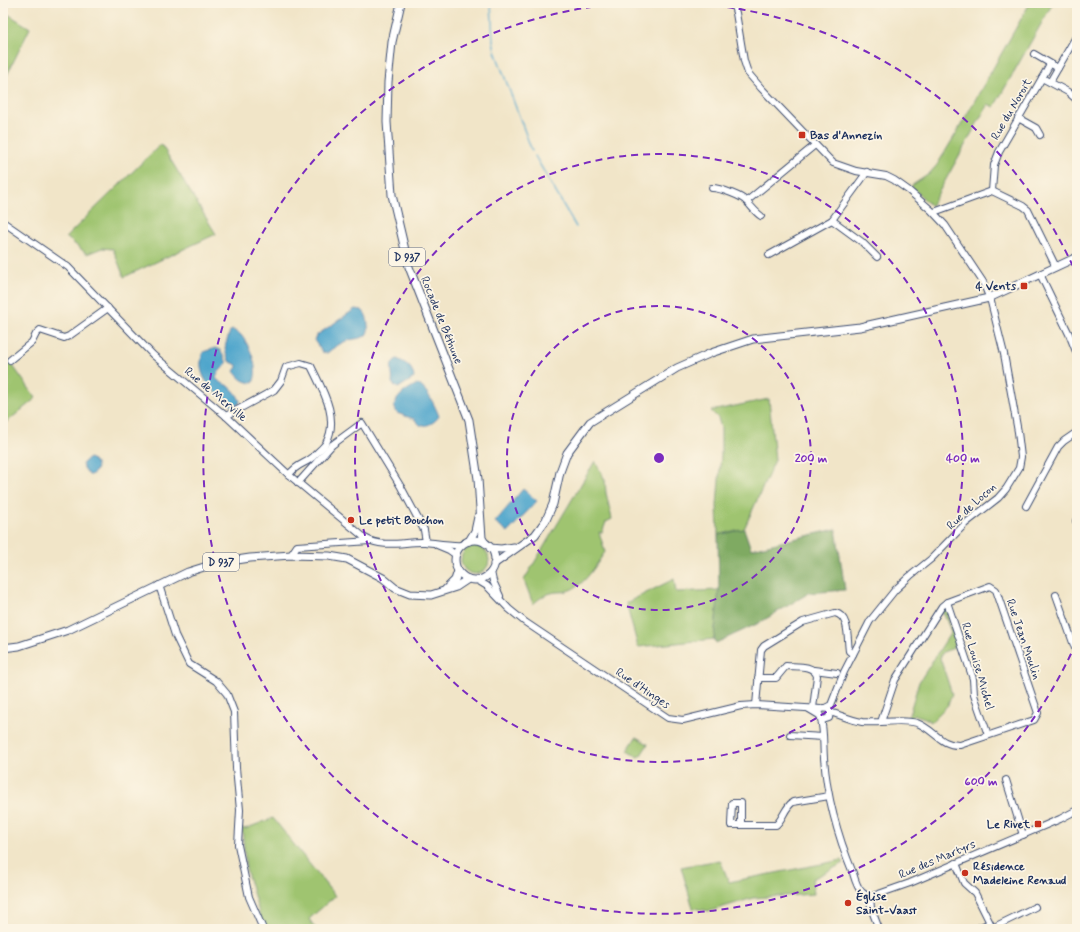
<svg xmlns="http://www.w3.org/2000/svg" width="1080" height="932" font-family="Mynerve,sans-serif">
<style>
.green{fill:#9fc46f;stroke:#5d7a66}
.forest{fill:#7faa62;stroke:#4d6c60}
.water{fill:#4fa6cc;stroke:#356a95}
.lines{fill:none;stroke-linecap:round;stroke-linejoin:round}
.stream{stroke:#4fa6cc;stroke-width:1.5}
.minor-casing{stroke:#3b4a6e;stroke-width:8}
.major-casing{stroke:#3b4a6e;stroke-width:9}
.minor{stroke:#fff;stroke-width:6}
.major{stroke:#fff;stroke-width:7}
.ring{fill:none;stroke:#7b2cbf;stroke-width:2;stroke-dasharray:7 5}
.poi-dot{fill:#c8321e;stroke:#fcf5e5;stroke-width:1.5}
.labels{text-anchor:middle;stroke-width:3.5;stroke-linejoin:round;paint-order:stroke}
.shield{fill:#fcf5e5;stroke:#5e6a86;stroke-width:1}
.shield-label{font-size:11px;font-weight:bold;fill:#1b2f5e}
.street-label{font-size:12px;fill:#1b2f5e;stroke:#fcf5e5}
.poi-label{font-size:12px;font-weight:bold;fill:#1b2f5e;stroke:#fcf5e5;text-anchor:start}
.centre{fill:#7b2cbf;stroke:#fcf5e5;stroke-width:2}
.ring-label{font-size:12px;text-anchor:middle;font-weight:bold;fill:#7b2cbf;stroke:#fcf5e5;stroke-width:3.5;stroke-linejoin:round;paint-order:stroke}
</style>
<rect width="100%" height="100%" fill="#fcf5e5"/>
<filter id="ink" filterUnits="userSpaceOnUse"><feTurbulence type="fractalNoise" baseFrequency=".025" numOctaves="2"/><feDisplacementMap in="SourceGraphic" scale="8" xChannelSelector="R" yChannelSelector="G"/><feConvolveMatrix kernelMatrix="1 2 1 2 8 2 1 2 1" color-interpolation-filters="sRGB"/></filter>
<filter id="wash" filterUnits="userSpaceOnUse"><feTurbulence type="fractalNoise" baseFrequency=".012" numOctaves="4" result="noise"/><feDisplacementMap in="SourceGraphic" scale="16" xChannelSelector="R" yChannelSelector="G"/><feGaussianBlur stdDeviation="0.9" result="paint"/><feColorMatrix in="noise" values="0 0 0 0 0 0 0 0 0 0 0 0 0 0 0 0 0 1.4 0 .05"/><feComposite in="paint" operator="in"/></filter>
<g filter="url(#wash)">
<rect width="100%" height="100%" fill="#f1e5c8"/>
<!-- green -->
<g class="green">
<path d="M1030 3H1053L994 107 988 104 931 206 911 186 929 174 937 165 957 132Z"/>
<path d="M3 11 30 28 3 83Z"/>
<path d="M161 144 216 234 124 277 113 249 102 248 87 254 66 237Z"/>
<path d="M3 352 36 398 3 425Z"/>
<path d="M769 399 775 460 744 529 718 535 717 505 721 455V428L718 418 711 411Z"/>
<path d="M595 461 605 480 606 493 612 519 606 522 602 533 599 532 605 552C595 566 585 586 567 591 564 592 560 592 557 592 547 593 541 597 533 604L524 580Z"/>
<circle cx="475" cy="560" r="14"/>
<path d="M674 579 676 592 719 590 714 639 638 647 626 603Z"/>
<path d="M943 608H947L949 616 948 619 955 636 957 637 960 646 957 647 956 644 953 645 954 648 943 652 940 658 952 694 948 705 931 722 925 718 913 714 912 718H908L919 682 951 632 944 614 940 611Z"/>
<path d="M636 737 648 744 641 755 638 757 627 751Z"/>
<path d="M273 818 335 896 309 919 316 929H266L260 916 246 869 242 828 245 829Z"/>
<path d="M720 860 729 882 842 860 844 863 812 879 814 894 753 898 710 911 693 908 681 867Z"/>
</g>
<!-- forest -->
<path class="forest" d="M744 529 751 549 836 529 845 590 809 593 759 623 716 643 714 639 719 590 718 535Z"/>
<!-- water -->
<g class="water">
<path d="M355 309 362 310C367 315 367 318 368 325 370 341 357 337 346 341 339 344 333 348 327 353L322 352 314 340 317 335Z"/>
<path d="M233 330C235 331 239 333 241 335 250 346 260 369 253 383 244 382 240 380 234 371L237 367V365L229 361C222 346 226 346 230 331Z"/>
<path d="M215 348 220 350 227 363 218 373 216 378C220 383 225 384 230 387 235 391 238 396 240 401L239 404 232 406C215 392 194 378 203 352Z"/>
<path d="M397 359C406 363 413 367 414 378L398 388 394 385 392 383C394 374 387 364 397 359Z"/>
<path d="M417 384C427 388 435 406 439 416 436 422 428 426 421 426L414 419 397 413 394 406C397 395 408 389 417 384Z"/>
<path d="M89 458 92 459C96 463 98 465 96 471L91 475H89L82 465 83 463Z"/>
<path d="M523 489 537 501 508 532 495 522Z"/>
</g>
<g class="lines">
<!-- stream -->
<g class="stream">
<path d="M491 3 493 41 495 51 532 151"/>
<path d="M535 156 576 227"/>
</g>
</g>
</g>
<g filter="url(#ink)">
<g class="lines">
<!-- minor casing -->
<g class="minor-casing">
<g id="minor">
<path d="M733 3 736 13 744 61 748 73 761 88 833 163 856 171 886 176 894 180 908 190 931 210 945 225 983 282 991 302 1004 354 1018 432 1021 457 1019 468 1006 489 998 498 966 523 931 559 910 576 895 590 870 621 844 672 831 705 825 708"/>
<path d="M1034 54 1058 68"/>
<path d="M1042 78 1050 64"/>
<path d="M1050 82 1077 35"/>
<path d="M1018 118 1036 128 1040 135"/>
<path d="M712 188C720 188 742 196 747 202 752 207 755 212 761 216"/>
<path d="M992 191 994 165 999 152 1042 78 1068 92 1077 100"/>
<path d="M747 201 815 145"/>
<path d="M934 212 992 191 1023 206 1028 210 1056 267"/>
<path d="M832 220 862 242 877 257"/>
<path d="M3 222 68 267 153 355 226 416 289 475 365 538C384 549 405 541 425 542 435 543 453 546 462 545"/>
<path d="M769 255 832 220 867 172"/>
<path d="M1040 274 1069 334 1077 354"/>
<path d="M10 360 32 342 36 334 40 330 64 338 69 336 108 308"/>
<path d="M226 416 274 390 281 381 286 367 301 363 311 366C322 389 340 418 326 443 323 448 317 452 313 457 304 465 297 463 289 475"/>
<path d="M298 483 332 445 362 423 401 487 424 530 426 542"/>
<path d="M1026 506 1058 447 1064 441 1077 432"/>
<path d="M1077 521H1076L1077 523"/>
<path d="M437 545 449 550 456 555"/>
<path d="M291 555 297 546 370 541"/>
<path d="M491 572 493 581 500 596"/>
<path d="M477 580 487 586 509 609 525 622 668 718 683 720 741 706 756 705 821 709"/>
<path d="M159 585 175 635 189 664 216 681 227 694 234 712 236 768 240 810 238 845 249 897 263 929"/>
<path d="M1056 595 1077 654"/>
<path d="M947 602 973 679 974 695 988 735"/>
<path d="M814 670 837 673"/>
<path d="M758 678H776L786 666C796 667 813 664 817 676L813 708"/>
<path d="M756 705 761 650 764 646 803 622 835 613C850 616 847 639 849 651L853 654"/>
<path d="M809 709 819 715 823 720 829 718 830 712 828 709 823 708 820 711 819 715"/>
<path d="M830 712C840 715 851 720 862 722 880 724 900 718 917 723 934 729 940 746 960 745L1034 720 1038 713 996 590 990 586 947 602 942 606 895 680 881 722"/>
<path d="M821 719C824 732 823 745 824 758 827 797 838 837 853 873 855 880 857 888 862 892 864 894 868 896 870 897"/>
<path d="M790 735 823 737"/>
<path d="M1006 780 1023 835"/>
<path d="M741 825V803H732L731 825H776C783 819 785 807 793 802L829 796"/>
<path d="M956 863 964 883 975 893 990 923 976 929"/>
<path d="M870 897 910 883 1060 819 1077 810"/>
<path d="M870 897 871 908 879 929"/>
<path d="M992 928 1035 907"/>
</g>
</g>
<!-- major casing -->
<g class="major-casing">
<g id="major">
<path d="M401 3 392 42 388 82 387 122 392 195 409 267 469 420 478 479 482 538 485 543"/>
<circle cx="475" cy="560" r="20"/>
<path d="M469 541 475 531 478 517"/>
<path d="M490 548 501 549 514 547"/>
<path d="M494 564 535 535 546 520 553 504 560 472 567 453 590 422 677 368 711 353 753 339 860 327 989 298 1077 257"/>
<path d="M446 589 455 580 458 571"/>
<path d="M3 648 19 646 68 630 188 572 217 563 250 558 291 555 329 556 347 559 383 578 395 588 410 594 431 595 456 587 468 579"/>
</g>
</g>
<!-- minor -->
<use href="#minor" class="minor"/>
<!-- major -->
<use href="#major" class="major"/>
</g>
</g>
<!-- distance rings -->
<g class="ring">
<circle cx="659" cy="458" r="152"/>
<circle cx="659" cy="458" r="304"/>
<path d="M1076 643A456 456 0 1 1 627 3M691 3A456 456 0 0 1 1076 273"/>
</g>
<!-- markers -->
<g class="poi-dot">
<rect x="798" y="131" width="8" height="8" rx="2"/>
<rect x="1020" y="282" width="8" height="8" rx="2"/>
<circle cx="351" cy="520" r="4"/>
<rect x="1034" y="820" width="8" height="8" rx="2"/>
<circle cx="965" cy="873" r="4"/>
<circle cx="848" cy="903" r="4"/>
</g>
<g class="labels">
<!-- shield labels -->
<g class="shield">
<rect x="389" y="248" width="36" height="18" rx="3"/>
<rect x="203" y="553" width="36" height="18" rx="3"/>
</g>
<g class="shield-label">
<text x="407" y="261">D 937</text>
<text x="221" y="566">D 937</text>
</g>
<!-- street labels -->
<g class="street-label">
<text transform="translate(1011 109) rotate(-60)" y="4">Rue du Noroit</text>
<text transform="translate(442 320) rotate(68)" y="4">Rocade de Béthune</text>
<text transform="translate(216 394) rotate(40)" y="4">Rue de Merville</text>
<text transform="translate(971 506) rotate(-43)" y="4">Rue de Locon</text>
<text transform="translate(1024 639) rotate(71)" y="4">Rue Jean Moulin</text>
<text transform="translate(978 666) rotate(74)" y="4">Rue Louise Michel</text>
<text transform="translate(643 688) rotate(34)" y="4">Rue d'Hinges</text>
<text transform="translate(937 859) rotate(-23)" y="4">Rue des Martyrs</text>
</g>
<!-- poi labels -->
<g class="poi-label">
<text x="810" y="139">Bas d'Annezin</text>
<text x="1016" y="290" text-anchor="end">4 Vents</text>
<text x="359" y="524">Le petit Bouchon</text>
<text x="1030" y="828" text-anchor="end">Le Rivet</text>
<text x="973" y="870">Résidence<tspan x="973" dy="14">Madeleine Renaud</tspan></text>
<text x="856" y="900">Église<tspan x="856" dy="14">Saint-Vaast</tspan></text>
</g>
</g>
<circle cx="659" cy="458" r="6" class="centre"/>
<g class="ring-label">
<text x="811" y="462">200 m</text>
<text x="963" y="462">400 m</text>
<text x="981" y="785">600 m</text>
</g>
<!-- margin -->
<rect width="1080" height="932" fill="none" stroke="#fcf5e5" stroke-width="16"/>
</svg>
